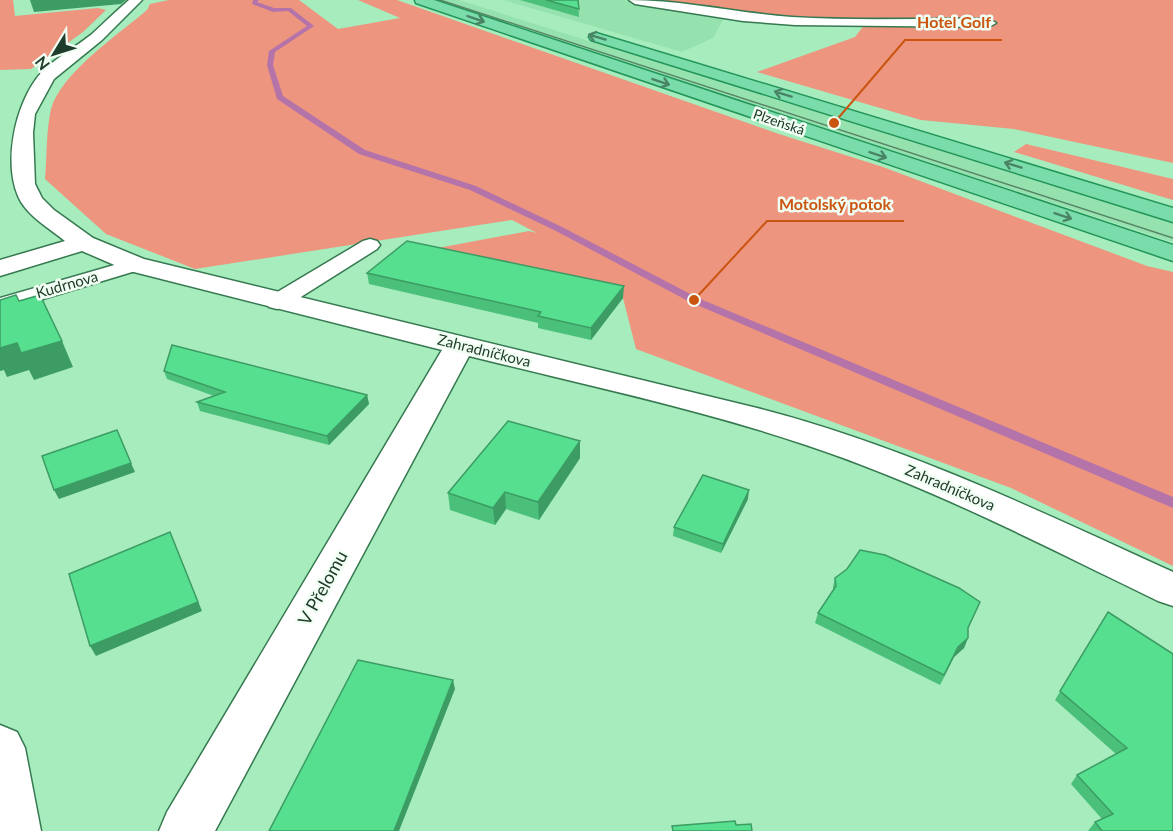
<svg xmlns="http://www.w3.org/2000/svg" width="1173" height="831" font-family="Lato,sans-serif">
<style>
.built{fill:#95e2af}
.green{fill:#ed957f}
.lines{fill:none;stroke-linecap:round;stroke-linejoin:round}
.stream{fill:#b473a9;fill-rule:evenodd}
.lane-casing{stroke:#367950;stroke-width:3}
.street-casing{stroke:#367950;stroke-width:3}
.primary-casing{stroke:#229559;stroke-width:3}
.lane{fill:#fff;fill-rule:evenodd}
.street{fill:#fff;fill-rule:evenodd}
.primary{fill:#7bdcab;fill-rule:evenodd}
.tram{stroke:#578466;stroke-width:1.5}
.wall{fill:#4ac07b}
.shaded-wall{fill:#3c9c64}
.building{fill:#56df8f;stroke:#3c9c64;stroke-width:1.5}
.oneway{stroke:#498464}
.labels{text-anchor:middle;stroke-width:5;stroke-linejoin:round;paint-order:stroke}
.far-street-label{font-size:14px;fill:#203c2a;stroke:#f1fef4}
.street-label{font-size:15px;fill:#203c2a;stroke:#f1fef4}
.near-street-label{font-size:18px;fill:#203c2a;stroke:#f1fef4}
.leader{fill:none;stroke:#ca5510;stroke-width:2}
.callout-dot{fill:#ca5510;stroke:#f1fef4;stroke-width:2}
.callout-label{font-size:16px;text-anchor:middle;font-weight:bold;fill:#ca5510;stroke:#f1fef4;stroke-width:5;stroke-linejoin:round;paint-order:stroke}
</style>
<rect width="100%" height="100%" fill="#a7ecbd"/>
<!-- built -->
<g class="built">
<path d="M434 0H459L782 102 825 112 1123 205 1173 222V242L848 136 811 127Z"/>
<path d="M503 0H623L724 18 713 38 682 52Z"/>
</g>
<!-- green -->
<g class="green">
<path d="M0 0H13L15 16 98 8 106 10 83 32 31 69 0 70Z"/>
<path d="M169 0H299L338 29 400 18 358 0H397L779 134 883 167 1147 266 1173 272V566L1011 488 636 349 623 298 411 253 529 231 537 233 512 220 195 269 106 234 45 179C47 157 46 131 51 109 61 73 119 34 147 10L150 4Z"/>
<path d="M659 0H1173V163L1014 129 921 120 757 72 855 37 869 19 778 17 727 12Z"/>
<path d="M1026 144 1173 179V200L1014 152Z"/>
</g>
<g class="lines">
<!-- stream -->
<path class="stream" d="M253 0H259L257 2 274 8H291L314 26 275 52 273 65 283 96 365 150 476 186 562 227 698 298 1173 497V508L690 302 556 231 470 190 359 154 277 99 267 65 269 51 307 26 288 11 273 12 252 4Z"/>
<!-- lane casing -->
<g class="lane-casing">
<g id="lane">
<path d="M370 239 377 241 380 245 377 249 285 307 277 309 269 307 266 302 269 297 363 241Z"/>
<path d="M135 259 142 261 146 265 142 269 0 312V298Z"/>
</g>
</g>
<!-- street casing -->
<g class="street-casing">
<g id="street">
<path d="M129 0H142L102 40 54 79 35 114 33 133 35 184 42 198 54 210 93 238 144 259 757 408C902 445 1037 510 1173 572V606L1158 601C1043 545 929 486 806 445 696 408 581 384 469 356L215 831H159L167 812 442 350 126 270 82 251 0 276V260L65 241C50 229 31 218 21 202 1 167 15 102 41 73 55 58 76 47 92 34 104 23 116 11 129 0Z"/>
<path d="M629 0C683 0 737 13 792 17 857 21 924 18 989 19L996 23 989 27 795 25 743 21 635 4Z"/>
<path d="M0 725 17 732 25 748 41 831H0Z"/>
</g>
</g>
<!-- primary casing -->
<g class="primary-casing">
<g id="primary">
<path d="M415 0H434L1173 245V261L416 3Z"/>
<path d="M596 33 1173 208V222L591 40 589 37Z"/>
</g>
</g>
<!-- lane -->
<use href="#lane" class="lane"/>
<!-- street -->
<use href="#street" class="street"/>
<!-- primary -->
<use href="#primary" class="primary"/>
<!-- tram -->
<path class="tram" d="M440 0 1173 238"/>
</g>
<!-- wall -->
<g class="wall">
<path d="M520 0H578L579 17Z"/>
<path d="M367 273 623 298 591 340 538 328V323L369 284Z"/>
<path d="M164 371 367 395 369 404 329 445 200 411 197 402 214 396 167 379Z"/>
<path d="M580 441V458L539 520 506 509 495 525 450 510 448 493Z"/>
<path d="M748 499 721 553 673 536 674 527Z"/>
<path d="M835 578 968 629V638L964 648 954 657 940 685 815 623 818 613 833 590V587Z"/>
<path d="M1108 612 1173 831H1088L1095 822 1102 819 1071 784 1077 775 1116 754 1055 700Z"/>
</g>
<!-- shaded-wall -->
<g class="shaded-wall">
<path d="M30 0H126L121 4 34 12Z"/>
<path d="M624 286 623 298 591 340V328Z"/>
<path d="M62 341 73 367 34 380 29 370 7 377 4 370 0 371V348L17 343Z"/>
<path d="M367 395 369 404 329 445 327 436Z"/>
<path d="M580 441V458L539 520 538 502Z"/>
<path d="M131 463 135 472 59 499 54 490Z"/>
<path d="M749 490 748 499 721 553 723 544Z"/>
<path d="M505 492 506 509 495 525 493 508Z"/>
<path d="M170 532 202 611 96 656 90 646Z"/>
<path d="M968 638 964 648 954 657 940 685 958 647Z"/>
<path d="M453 680 455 689 399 831H394Z"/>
</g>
<!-- building -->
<g class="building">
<path d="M546 0H578L579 9Z"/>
<path d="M407 241 624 286 591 328 538 316 541 312 367 273Z"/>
<path d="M16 295 19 301 40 295 62 341 21 353 17 343 0 348V300Z"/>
<path d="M172 345 367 395 327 436 197 402 225 392 164 371Z"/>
<path d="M508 421 580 441 538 502 505 492 493 508 448 493Z"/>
<path d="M117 430 131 463 54 490 42 456Z"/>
<path d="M703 475 749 490 723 544 674 527Z"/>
<path d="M170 532 198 602 90 646 69 574Z"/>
<path d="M860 550 885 555 959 588 980 602 968 628V638L958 647 944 675 818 613 836 586 835 578 847 569Z"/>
<path d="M1108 612 1173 654V831H1102L1095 822 1113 814 1077 775 1127 748 1060 691Z"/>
<path d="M358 660 453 680 394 831H269Z"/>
<path d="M735 821 736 825 751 824 752 831H673L672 826Z"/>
</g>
<!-- one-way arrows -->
<defs><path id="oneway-shaft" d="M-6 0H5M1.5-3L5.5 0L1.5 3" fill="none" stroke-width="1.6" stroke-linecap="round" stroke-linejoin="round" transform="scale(1.5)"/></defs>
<g class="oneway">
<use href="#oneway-shaft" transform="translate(476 19) rotate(19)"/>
<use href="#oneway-shaft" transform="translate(597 37) rotate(-163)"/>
<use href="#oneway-shaft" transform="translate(661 82) rotate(19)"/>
<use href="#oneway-shaft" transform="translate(783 94) rotate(-163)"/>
<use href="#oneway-shaft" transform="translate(878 155) rotate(18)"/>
<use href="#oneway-shaft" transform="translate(1013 165) rotate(-163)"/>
<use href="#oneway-shaft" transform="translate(1063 216) rotate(18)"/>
</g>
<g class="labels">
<!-- far-street labels -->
<g class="far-street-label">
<text transform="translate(779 122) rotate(19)" y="5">Plzeňská</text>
</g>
<!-- street labels -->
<g class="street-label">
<text transform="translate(67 285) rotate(-16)" y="5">Kudrnova</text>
<text transform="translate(484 351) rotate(14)" y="5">Zahradníčkova</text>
<text transform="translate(950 488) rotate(23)" y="5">Zahradníčkova</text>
</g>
<!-- near-street labels -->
<g class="near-street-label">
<text transform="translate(323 588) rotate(-61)" y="6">V Přelomu</text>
</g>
</g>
<!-- callouts -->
<path class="leader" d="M834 123L905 40H1002M694 300L767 221H904"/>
<g class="callout-dot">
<circle cx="834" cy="123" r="6"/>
<circle cx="694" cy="300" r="6"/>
</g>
<g class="callout-label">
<text x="954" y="28">Hotel Golf</text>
<text x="835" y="210">Motolský potok</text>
</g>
<!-- north arrow -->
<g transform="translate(54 54) rotate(232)" stroke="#f1fef4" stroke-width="4.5" paint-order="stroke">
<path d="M0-4.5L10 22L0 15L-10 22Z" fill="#203c2a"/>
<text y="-9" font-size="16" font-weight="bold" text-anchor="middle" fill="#203c2a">N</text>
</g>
</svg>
